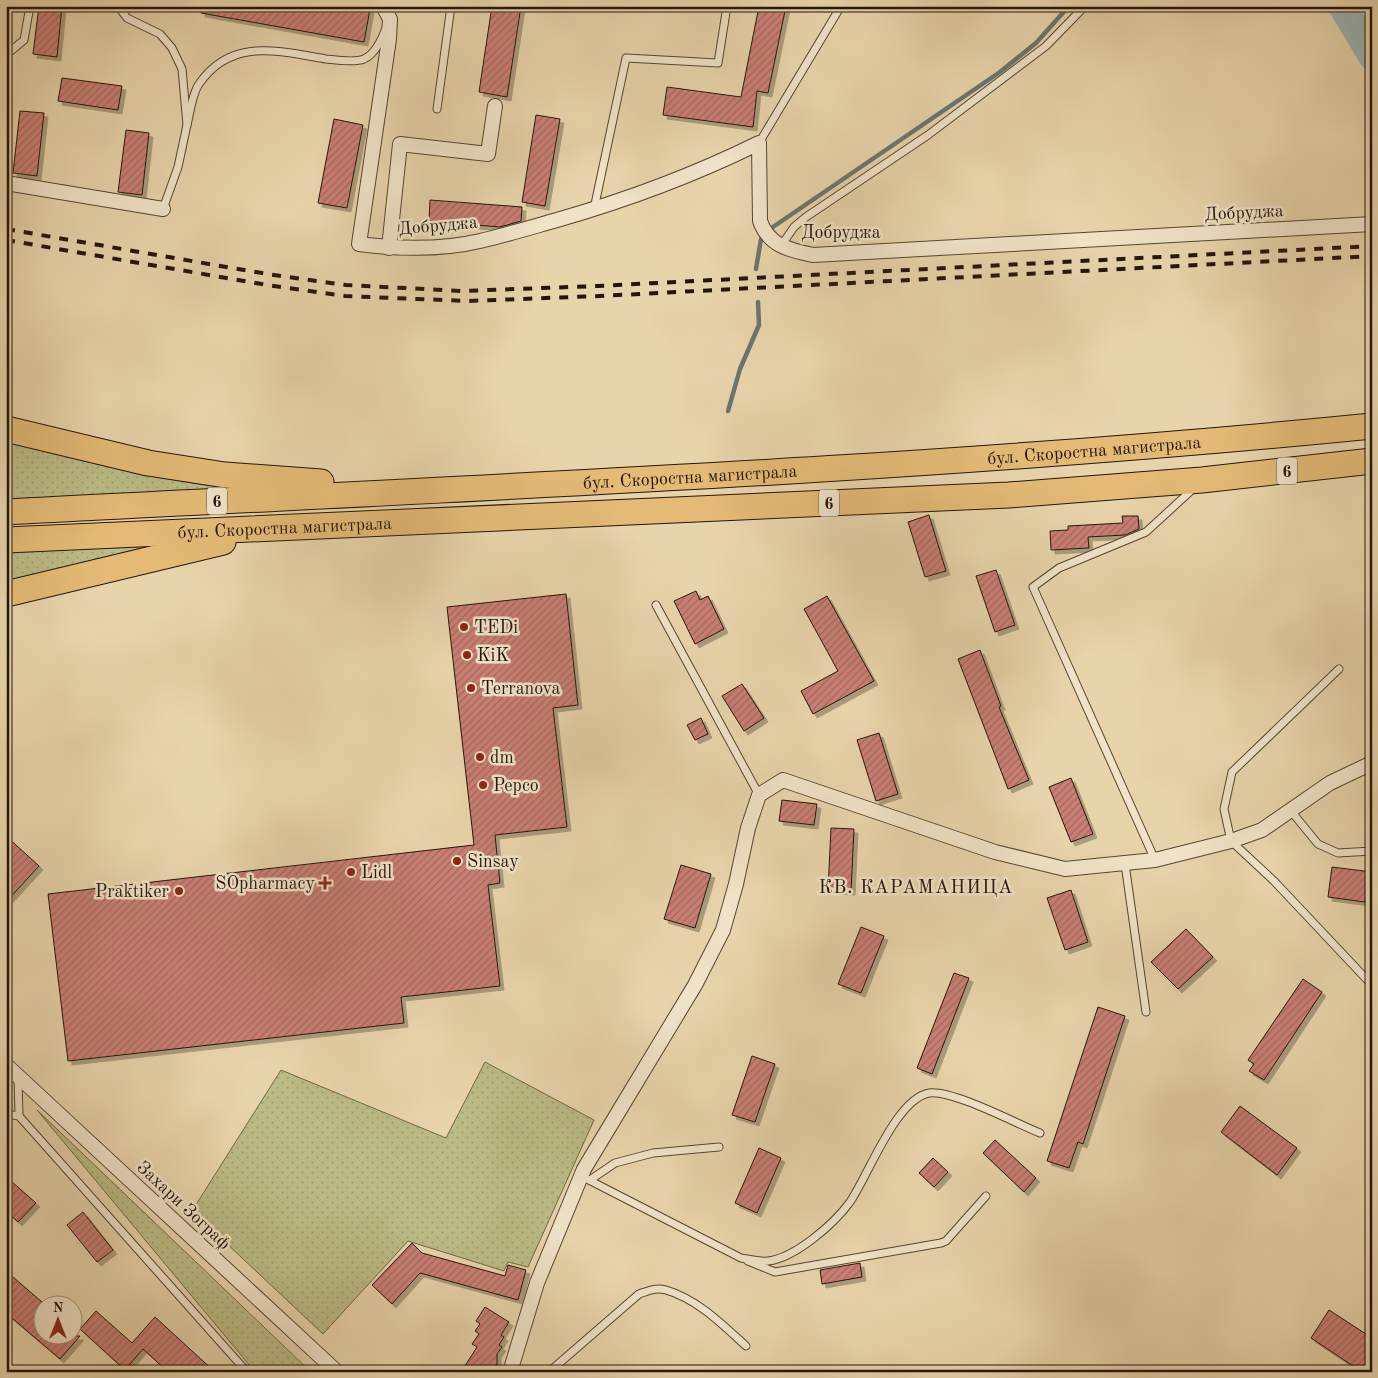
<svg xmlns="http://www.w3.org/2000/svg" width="1378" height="1378" font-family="'Old Standard TT',serif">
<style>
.grass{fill:url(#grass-dots);stroke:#6f6847}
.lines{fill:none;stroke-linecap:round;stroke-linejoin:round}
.stream{stroke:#6c7570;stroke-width:4.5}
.river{stroke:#9cb5b5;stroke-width:28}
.building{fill:url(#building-hatch);stroke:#231609;filter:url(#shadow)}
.lane-casing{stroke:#544632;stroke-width:9}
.street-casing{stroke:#544632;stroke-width:16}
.highway-casing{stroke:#231609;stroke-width:27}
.lane{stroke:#f0e3c8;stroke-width:7}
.street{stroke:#f0e3c8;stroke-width:14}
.highway{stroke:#e4ba76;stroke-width:25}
.rail{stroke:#231609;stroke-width:4;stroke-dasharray:9 9;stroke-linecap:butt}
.poi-dot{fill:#8f2418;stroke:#f0e3c8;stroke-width:2}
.labels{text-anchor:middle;stroke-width:5;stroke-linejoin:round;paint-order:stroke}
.shield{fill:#f0e3c8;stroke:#605442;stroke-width:1}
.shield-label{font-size:16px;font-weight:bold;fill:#231609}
.street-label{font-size:18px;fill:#231609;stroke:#f0e3c8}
.poi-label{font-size:18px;fill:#231609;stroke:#f0e3c8;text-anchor:start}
.neighbourhood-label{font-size:19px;letter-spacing:1px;fill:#231609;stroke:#f0e3c8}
</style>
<defs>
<pattern id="grass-dots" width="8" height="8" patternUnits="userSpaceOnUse" patternTransform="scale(1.25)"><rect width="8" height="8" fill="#bbbb85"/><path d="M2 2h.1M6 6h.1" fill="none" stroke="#a0a072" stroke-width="1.8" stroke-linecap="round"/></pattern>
<pattern id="building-hatch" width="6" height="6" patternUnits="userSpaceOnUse" patternTransform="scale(1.25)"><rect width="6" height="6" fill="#ca7f75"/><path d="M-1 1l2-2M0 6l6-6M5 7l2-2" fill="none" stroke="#a4675e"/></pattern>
<filter id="shadow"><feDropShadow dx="4" dy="4" stdDeviation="0" flood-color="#0004"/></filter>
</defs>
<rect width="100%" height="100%" fill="#e8d4ab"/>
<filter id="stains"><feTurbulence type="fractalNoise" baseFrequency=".004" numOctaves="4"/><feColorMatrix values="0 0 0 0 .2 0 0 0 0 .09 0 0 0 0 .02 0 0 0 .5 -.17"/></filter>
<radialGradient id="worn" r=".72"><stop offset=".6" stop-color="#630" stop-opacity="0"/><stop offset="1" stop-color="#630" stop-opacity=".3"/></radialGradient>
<!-- grass -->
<g class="grass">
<path d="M6 439C87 463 162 481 246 490L6 500Z"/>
<path d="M193 543 6 581V552Z"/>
<path d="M485 1062 594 1120 528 1267 508 1262 504 1271 408 1241 323 1334 192 1211 281 1070 446 1138Z"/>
<path d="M37 1110 311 1372H255Z"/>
</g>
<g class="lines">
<!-- stream -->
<g class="stream">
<path d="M756 269 761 239 770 229 1000 72 1036 43 1069 6"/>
<path d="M728 411 740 369 759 325 758 302"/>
</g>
<!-- river -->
<path class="river" d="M1342 6 1372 56"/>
</g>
<!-- building -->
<g class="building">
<path d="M39 6H62L57 57 33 54Z"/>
<path d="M201 6H356L370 9 364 42 201 13Z"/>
<path d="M492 6H521L507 97 479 92Z"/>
<path d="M759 6H786L768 93 757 91 753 127 663 115 667 87 741 97Z"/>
<path d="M62 78 122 86 118 110 58 101Z"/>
<path d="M20 111 44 113 37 176 13 173Z"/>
<path d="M536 115 560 119 545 206 522 202Z"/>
<path d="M334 119 363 125 347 208 318 203Z"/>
<path d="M126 130 149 133 142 195 118 192Z"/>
<path d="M430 200 522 207 521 221 500 227 429 221Z"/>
<path d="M929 515 946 571 925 577 908 522Z"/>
<path d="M1122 516H1138L1139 529 1125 535 1088 537 1089 548 1051 550 1050 531 1068 530V526L1123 523Z"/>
<path d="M996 570 1015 625 995 632 976 576Z"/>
<path d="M696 591 700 600 708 596 724 629 695 644 674 601Z"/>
<path d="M566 594 578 705 553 708 567 827 495 835 500 883 488 885 500 986 401 997 404 1023 68 1061 48 894 474 845 447 607Z"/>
<path d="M827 596 874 681 813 714 801 691 838 671 804 609Z"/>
<path d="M980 650 1001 706 999 707 1029 780 1008 789 958 659Z"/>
<path d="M742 684 764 718 744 731 722 696Z"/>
<path d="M701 718 708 734 695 740 687 725Z"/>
<path d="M879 733 898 794 876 801 857 740Z"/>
<path d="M1071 778 1093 834 1071 842 1049 787Z"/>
<path d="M782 800 817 804 814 825 779 821Z"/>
<path d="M831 828 854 829 851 891 828 890Z"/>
<path d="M6 836 39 866 6 902Z"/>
<path d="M681 865 711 874 695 928 664 919Z"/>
<path d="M1332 867 1372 872V903L1328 897Z"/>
<path d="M1071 890 1088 942 1065 950 1047 898Z"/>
<path d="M861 927 884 936 861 993 838 984Z"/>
<path d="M1186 929 1213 957 1178 989 1151 962Z"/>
<path d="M954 973 969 978 932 1074 917 1068Z"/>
<path d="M1303 979 1322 992 1264 1080 1249 1071 1254 1064 1248 1060Z"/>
<path d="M1098 1007 1125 1016 1083 1144 1078 1142 1069 1168 1047 1161Z"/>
<path d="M752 1056 775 1064 755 1122 732 1115Z"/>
<path d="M1240 1106 1297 1148 1277 1175 1221 1132Z"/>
<path d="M995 1140 1036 1178 1024 1192 983 1153Z"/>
<path d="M759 1148 781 1158 757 1213 735 1203Z"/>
<path d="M933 1158 948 1172 934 1187 919 1173Z"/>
<path d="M12 1182 36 1203 18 1222 6 1211V1188Z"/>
<path d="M83 1212 113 1250 97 1262 67 1225Z"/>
<path d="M412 1243 422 1253 505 1276 508 1265 526 1270 518 1300 420 1273 392 1304 372 1285Z"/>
<path d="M860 1263 862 1277 822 1284 820 1270Z"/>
<path d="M6 1271 42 1302V1336H80L60 1359 6 1313Z"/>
<path d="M485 1307 509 1322 501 1335 504 1337 499 1345 502 1347 497 1354V1364L492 1372H461L477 1347 472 1344 479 1334 475 1331 480 1324 476 1321Z"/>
<path d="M1329 1310 1372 1338V1372H1362L1311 1338Z"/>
<path d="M96 1311 132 1343 155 1317 215 1372H168L143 1349 125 1370 80 1329Z"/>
</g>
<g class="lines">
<!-- lane casing -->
<g class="lane-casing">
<g id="lane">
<path d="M118 6 127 18 160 34 172 48 182 69 187 125 178 167 163 209"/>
<path d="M6 55 24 40 30 6"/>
<path d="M437 109 451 6"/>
<path d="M187 125C190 113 192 94 199 84 231 37 279 51 326 59 336 60 354 63 364 59 375 54 382 39 386 28"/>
<path d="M759 143 841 6"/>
<path d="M594 209 626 58 718 63 727 6"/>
<path d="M781 246 794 227 806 217 928 135 1046 46 1085 6"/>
<path d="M656 605 759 795"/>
<path d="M1339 669 1232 772 1224 809 1231 841 1274 881 1372 985"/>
<path d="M1291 811 1318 844 1338 853 1372 851"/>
<path d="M1155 860 1033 587 1059 568 1146 532 1194 488"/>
<path d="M1125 864 1146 1012"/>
<path d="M18 1077 19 1116"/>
<path d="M6 1114 19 1116 247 1372"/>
<path d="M581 1176 741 1258C749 1259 759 1262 768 1261 795 1258 834 1224 850 1202 868 1176 896 1099 929 1093 953 1090 1015 1123 1040 1133"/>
<path d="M590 1180 615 1163 653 1153 719 1147"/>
<path d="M748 1261 775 1272 941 1243 946 1241 986 1196"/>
<path d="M549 1372 639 1294C648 1291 656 1287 666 1290 697 1299 722 1324 746 1346"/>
</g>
</g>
<!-- street casing -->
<g class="street-casing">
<g id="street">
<path d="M383 6 390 19 389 39 359 244C398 249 442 250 480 241 506 235 532 227 557 220 627 200 694 175 759 143L760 221C769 246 789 250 813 255L1372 224"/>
<path d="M6 183 163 209"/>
<path d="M389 248 400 144 488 154 495 106"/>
<path d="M6 1065 337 1372"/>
<path d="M510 1372 537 1283 584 1169 695 985 723 930 736 884 748 828 759 795 783 780 995 852 1065 869 1155 860 1231 841 1262 830 1330 783 1372 763"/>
</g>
</g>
<!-- highway casing -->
<g class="highway-casing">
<g id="highway">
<path d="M6 429 148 463 225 475 321 482"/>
<path id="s1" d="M6 512C462 488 918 471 1372 426"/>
<path id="s2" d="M6 540 1009 495 1202 480 1372 461"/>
<path d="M6 594 223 542"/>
</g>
</g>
<!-- lane -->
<use href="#lane" class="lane"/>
<!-- street -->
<use href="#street" class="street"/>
<!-- highway -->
<use href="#highway" class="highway"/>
<!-- rail -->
<g class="rail">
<path d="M6 229 267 274 346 285 462 291 598 286 1372 246"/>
<path d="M6 240 267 285 345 296 467 301 600 296 1372 256"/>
</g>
</g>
<!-- markers -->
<g class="poi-dot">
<circle cx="464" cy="627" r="5"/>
<circle cx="467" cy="655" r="5"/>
<circle cx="471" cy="688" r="5"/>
<circle cx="480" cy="757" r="5"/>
<circle cx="483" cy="785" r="5"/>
<circle cx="457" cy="861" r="5"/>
<circle cx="351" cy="872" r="5"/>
<path d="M322.5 875.5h5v5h5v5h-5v5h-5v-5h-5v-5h5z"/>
<circle cx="179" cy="891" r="5"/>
</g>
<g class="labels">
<!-- shield labels -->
<g class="shield">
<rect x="1277" y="457.5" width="20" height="27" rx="4"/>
<rect x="207" y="487.5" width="20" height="27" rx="4"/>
<rect x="819" y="489.5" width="20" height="27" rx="4"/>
</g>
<g class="shield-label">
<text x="1287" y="477">6</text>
<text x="217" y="507">6</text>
<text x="829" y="509">6</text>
</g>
<!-- street labels -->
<g class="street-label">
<text transform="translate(1244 212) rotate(-3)" y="6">Добруджа</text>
<text transform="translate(438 225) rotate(-5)" y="6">Добруджа</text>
<text x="841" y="238">Добруджа</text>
<text dy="6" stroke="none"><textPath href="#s1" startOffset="1090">бул. Скоростна магистрала</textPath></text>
<text dy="6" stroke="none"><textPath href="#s1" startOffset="685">бул. Скоростна магистрала</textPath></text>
<text dy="6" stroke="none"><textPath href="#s2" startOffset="279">бул. Скоростна магистрала</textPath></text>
<text transform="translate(184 1205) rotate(43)" y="6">Захари Зограф</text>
</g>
<!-- poi labels -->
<g class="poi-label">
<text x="474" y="633">TEDi</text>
<text x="477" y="661">KiK</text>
<text x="481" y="694">Terranova</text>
<text x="490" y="763">dm</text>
<text x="493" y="791">Pepco</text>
<text x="467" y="867">Sinsay</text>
<text x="361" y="878">Lidl</text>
<text x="315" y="889" text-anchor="end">SOpharmacy</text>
<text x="169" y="897" text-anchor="end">Praktiker</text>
</g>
<!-- neighbourhood labels -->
<g class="neighbourhood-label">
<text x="916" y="893">КВ. КАРАМАНИЦА</text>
</g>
</g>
<!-- margin -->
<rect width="1378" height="1378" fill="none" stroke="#e8d4ab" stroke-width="25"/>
<rect x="8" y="8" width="1363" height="1363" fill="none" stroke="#231609" stroke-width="2.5"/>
<rect x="12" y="12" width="1353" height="1353" fill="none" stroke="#231609"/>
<!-- north arrow -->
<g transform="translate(58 1320)"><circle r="24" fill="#f0e3c8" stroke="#9e917c"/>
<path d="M0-4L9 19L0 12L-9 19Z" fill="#8f2418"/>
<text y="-8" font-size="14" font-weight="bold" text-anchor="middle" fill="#231609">N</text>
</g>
<rect width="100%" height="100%" filter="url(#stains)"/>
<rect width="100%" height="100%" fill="url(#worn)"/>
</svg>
